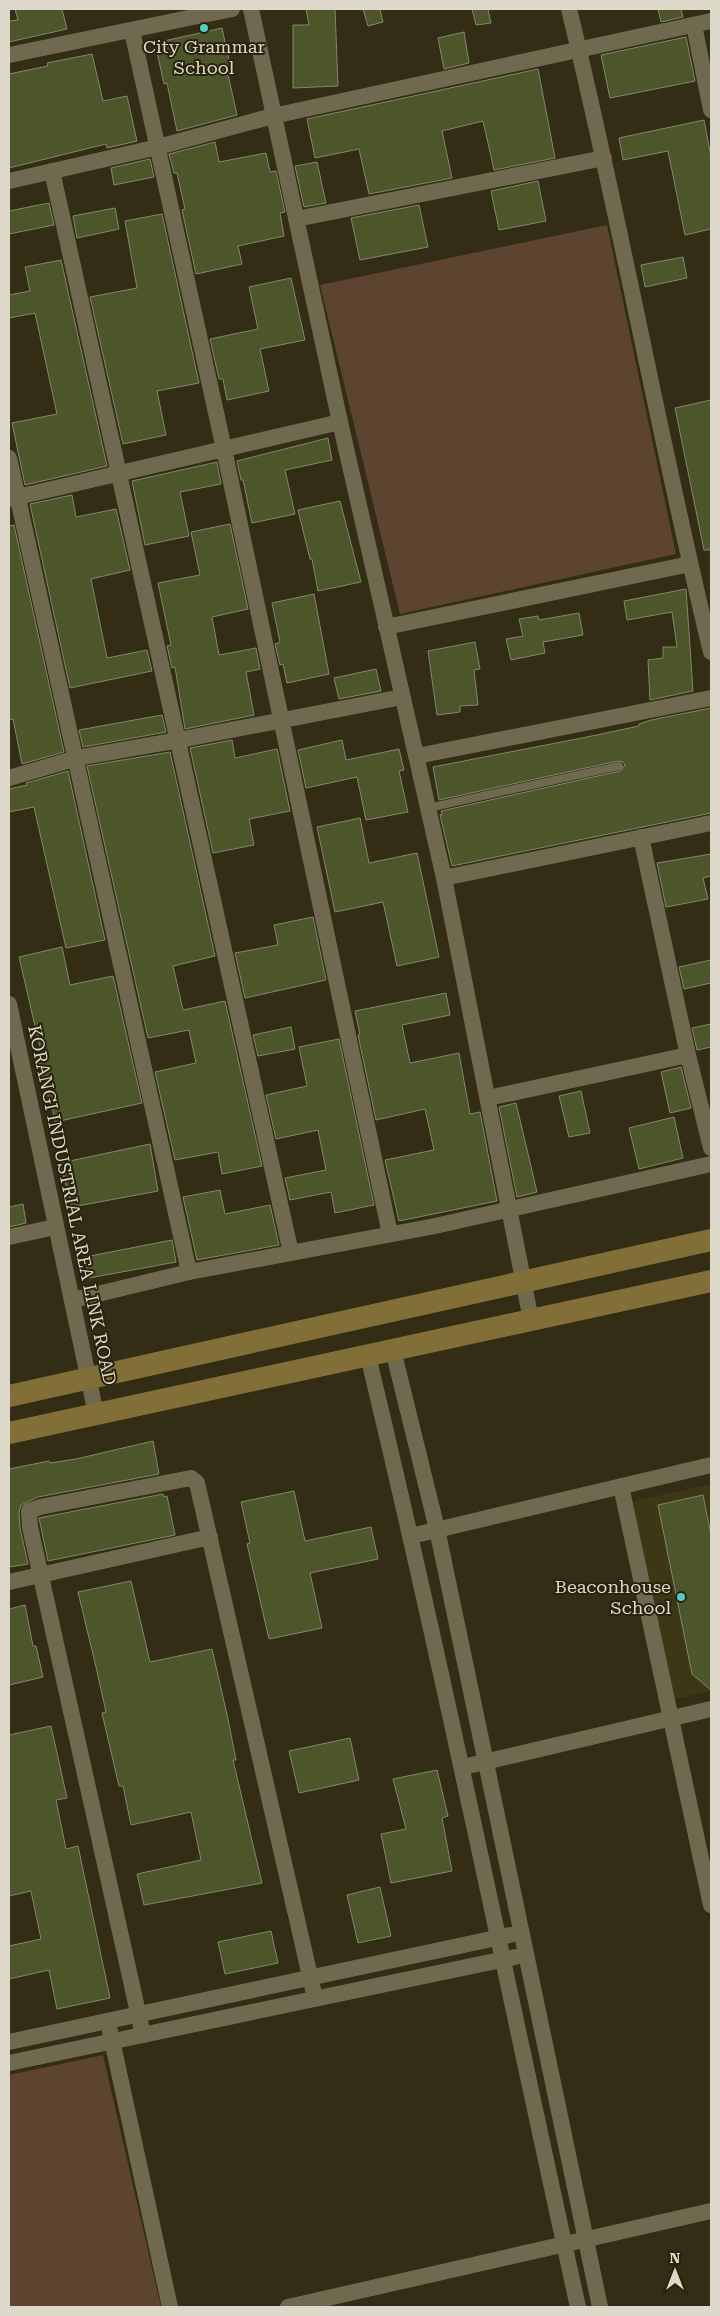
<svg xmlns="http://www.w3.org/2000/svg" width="720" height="2316" font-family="'Roboto Serif',serif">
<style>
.built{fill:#3d3715}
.green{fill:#5c4430}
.building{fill:#4d552b;stroke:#82886d}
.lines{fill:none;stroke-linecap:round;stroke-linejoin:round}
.lane{stroke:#6f6a4f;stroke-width:8}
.street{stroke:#6f6a4f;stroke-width:16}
.secondary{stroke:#826f38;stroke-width:22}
.poi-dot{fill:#53cdc9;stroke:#282309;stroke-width:2}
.labels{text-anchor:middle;stroke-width:4;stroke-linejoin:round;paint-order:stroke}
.poi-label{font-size:18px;fill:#dcd9ca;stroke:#282309}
.street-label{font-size:18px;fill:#dcd9ca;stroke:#282309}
</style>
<rect width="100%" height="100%" fill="#322d14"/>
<!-- built -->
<path class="built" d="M711 1484V1691L672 1700 630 1502Z"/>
<!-- green -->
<g class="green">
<path d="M607 225 676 554 400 614 320 285Z"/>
<path d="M103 2055 161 2307H9V2075Z"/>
</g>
<!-- building -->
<g class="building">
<path d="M15 9H62L67 29 9 42V21L18 20Z"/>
<path d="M306 9H335L338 86 293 88V25H309Z"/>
<path d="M363 9H380L383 22 368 26Z"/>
<path d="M472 9H488L491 23 476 25Z"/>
<path d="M658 9H681L683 17 661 22Z"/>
<path d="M222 28 231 69 227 70 237 115 177 131 167 83 164 84 155 43Z"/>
<path d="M464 32 469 63 444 69 438 38Z"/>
<path d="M686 37 695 81 610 98 601 55Z"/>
<path d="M92 54 103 101 127 96 137 141 107 148 106 144 9 168V74L48 66 47 63Z"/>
<path d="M538 69 555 158 494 170 483 121 442 131 452 178 369 194 359 149 315 158 307 119Z"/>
<path d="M704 120 711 157V229L685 235 668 151 623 160 619 138Z"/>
<path d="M215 142 219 162 266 153 270 172 276 171 285 212 280 213 284 236 238 246 242 264 196 274 182 210 185 209 177 173H174L169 154Z"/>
<path d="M150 159 154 177 114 185 111 168Z"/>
<path d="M317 162 326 203 304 207 295 166Z"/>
<path d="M538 181 546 221 499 230 491 191Z"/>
<path d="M49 203 54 225 9 234V211Z"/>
<path d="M419 205 428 247 360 260 351 218Z"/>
<path d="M115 208 119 229 77 238 73 216Z"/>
<path d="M162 214 199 383 157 391 166 435 123 444 90 297 137 288 125 221Z"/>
<path d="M683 257 687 278 645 287 641 265Z"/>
<path d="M61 260 107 466 25 485 12 423 57 414 35 313 9 318V295L30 291 25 267Z"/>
<path d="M291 278 305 340 260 349 269 391 227 400 223 379H219L210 339 258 329 249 287Z"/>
<path d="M711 400V550H704L675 408Z"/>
<path d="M328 438 332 460 285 470 295 514 252 523 243 480H241L237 461Z"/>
<path d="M217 462 221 484 180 492 189 536 145 545 132 481Z"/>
<path d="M72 495 76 517 116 509 130 570 91 579 107 658 147 650 152 671 70 688 30 504Z"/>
<path d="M340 501 361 582 318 591 312 559H310L298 510Z"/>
<path d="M230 524 248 609 212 617 219 655 256 648 260 669 246 672 254 715 185 729 175 667 172 668 167 646 171 645 158 583 200 575 191 532Z"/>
<path d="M14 525 64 752 22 764 13 719 9 720V526Z"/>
<path d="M686 589 693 691 650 700 648 660 663 658V647H677L672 612 627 620 624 601Z"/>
<path d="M314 594 329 674 287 683 283 664 280 665 275 644 280 642 272 603Z"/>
<path d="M579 613 583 635 543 642 545 653 511 660 506 639 523 636 519 619 538 616 539 620Z"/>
<path d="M475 642 480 669 474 670 478 705 460 706V712L437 715 428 651Z"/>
<path d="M376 669 381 691 339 699 334 678Z"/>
<path d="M711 708V813L452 866 440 815H442L441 811 620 771 625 765 623 762 618 761 439 800 433 767 587 737 639 726V724L651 720Z"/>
<path d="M162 715 166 732 83 747 79 730Z"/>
<path d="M232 740 235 758 277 749 290 811 249 819 254 845 213 853 190 748Z"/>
<path d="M342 740 346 760 399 749 404 770 399 771 408 812 366 820 357 777 306 788 298 750Z"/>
<path d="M170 752 215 956 173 966 183 1010 225 1001 262 1166 222 1174 218 1152 175 1160 155 1072 196 1063 189 1030 148 1038 87 766Z"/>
<path d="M68 771 105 940 66 948 34 807 9 812V789L27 785 26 783Z"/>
<path d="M360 818 369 863 417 853 439 957 397 966 383 902 335 912 317 827Z"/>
<path d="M711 854V876L703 878 708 899 666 907 657 863Z"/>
<path d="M313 917 326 980 245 998 235 953 278 945 274 925Z"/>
<path d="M62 947 70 985 113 976 142 1103 55 1122 51 1100H49L43 1078 38 1056H42L19 957Z"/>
<path d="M711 960V983L684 989 679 967Z"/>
<path d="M446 993 450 1015 402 1025 410 1063 459 1053 470 1114 480 1112 497 1201 399 1221 385 1160 434 1150 425 1109 376 1120 358 1035H360L355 1011Z"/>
<path d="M711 1024V1047L697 1050 692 1028Z"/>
<path d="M291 1027 295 1049 258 1056 253 1035Z"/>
<path d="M339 1039 374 1205 335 1213 331 1192 290 1200 285 1178 326 1170 318 1130 276 1139 266 1095 307 1086 299 1047Z"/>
<path d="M681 1067 691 1108 670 1113 661 1072Z"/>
<path d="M581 1091 590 1133 569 1137 559 1096Z"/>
<path d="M516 1103 537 1192 517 1197 499 1107Z"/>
<path d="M674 1117 683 1158 639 1169 629 1128Z"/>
<path d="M150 1144 158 1191 72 1207 60 1163Z"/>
<path d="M220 1190 225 1214 270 1205 279 1245 197 1260 183 1197Z"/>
<path d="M23 1204 26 1223 9 1227V1207Z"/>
<path d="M172 1240 176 1262 89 1278 85 1257Z"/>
<path d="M153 1441 159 1474 38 1497 21 1505 19 1512 20 1528 28 1564 9 1567V1469L49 1461 50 1463 76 1459Z"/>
<path d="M294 1491 305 1541 371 1527 378 1559 310 1573 322 1628 269 1639 247 1544 250 1543 241 1502Z"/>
<path d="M163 1494 164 1497 167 1496 175 1535 48 1561 39 1518Z"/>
<path d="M703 1495 711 1535V1690L692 1674 658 1505Z"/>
<path d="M131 1581 150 1662 212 1649 228 1719 236 1760H233L262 1883 144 1905 137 1874 201 1860 191 1812 131 1825 123 1786H119L102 1713 106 1712 96 1667 78 1592Z"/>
<path d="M25 1605 33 1646H36L43 1677 9 1685V1609Z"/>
<path d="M51 1726 67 1798 56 1800 66 1849 78 1846 110 1998 57 2009 49 1970 9 1979V1946L41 1939 31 1891 9 1896V1735Z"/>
<path d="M350 1738 359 1780 299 1793 289 1751Z"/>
<path d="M437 1770 448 1816 442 1818 452 1871 391 1883 381 1834 406 1829 393 1779Z"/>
<path d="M380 1887 391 1936 358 1943 347 1895Z"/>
<path d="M271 1931 278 1963 225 1974 218 1942Z"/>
</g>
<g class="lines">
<!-- lane -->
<path class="lane" d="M428 808 619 766"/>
<!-- street -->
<g class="street">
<path d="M251 9 340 422 444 878 531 1320"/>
<path d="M569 9C621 222 659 438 711 652"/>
<path d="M694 25 711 110"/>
<path d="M132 31 224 449 390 1234"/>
<path d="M9 55 232 9"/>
<path d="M52 171 291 1253"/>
<path d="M9 181 158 147 273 116 711 21"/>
<path d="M296 219 604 158"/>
<path d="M9 458 189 1272"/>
<path d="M9 499 340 422"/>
<path d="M386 627 690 564"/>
<path d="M417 756 711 698"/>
<path d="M9 778 77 758 179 740 402 697"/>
<path d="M641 837 688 1055 711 1148"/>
<path d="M444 878 711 823"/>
<path d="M9 1004 96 1414"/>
<path d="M488 1098 688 1055"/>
<path d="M9 1237 55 1227"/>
<path d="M73 1300 189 1272 435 1226 711 1164"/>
<path d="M393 1350 437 1529 600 2307"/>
<path d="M368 1356C444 1672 508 1990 578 2307"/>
<path d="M621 1486 711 1905"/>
<path d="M411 1536 711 1465"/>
<path d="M9 1582 210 1537"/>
<path d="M463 1767 711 1709"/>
<path d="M110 2031 170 2307"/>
<path d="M143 2035 30 1527 29 1511 40 1507 191 1478 197 1483 315 1998"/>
<path d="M9 2042 510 1935"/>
<path d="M9 2063 515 1957"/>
<path d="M288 2307 711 2211"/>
</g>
<!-- secondary -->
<g class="secondary">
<path d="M9 1396 711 1240"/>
<path d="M9 1433 711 1281"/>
</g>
</g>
<!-- markers -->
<g class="poi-dot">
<circle cx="204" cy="28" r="5"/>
<circle cx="681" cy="1597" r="5"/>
</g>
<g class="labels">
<!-- poi labels -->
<g class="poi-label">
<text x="204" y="53">City Grammar<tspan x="204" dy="21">School</tspan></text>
<text x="671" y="1593" text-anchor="end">Beaconhouse<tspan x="671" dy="21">School</tspan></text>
</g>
<!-- street labels -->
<g class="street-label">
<text transform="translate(72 1205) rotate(78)" y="6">KORANGI INDUSTRIAL AREA LINK ROAD</text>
</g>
</g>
<!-- border -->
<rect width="720" height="2316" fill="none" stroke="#dcd9ca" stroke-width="20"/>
<!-- north arrow -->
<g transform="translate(675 2271)" stroke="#282309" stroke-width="4" paint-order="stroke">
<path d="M0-4L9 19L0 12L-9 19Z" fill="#dcd9ca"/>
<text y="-8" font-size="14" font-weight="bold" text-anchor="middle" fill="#dcd9ca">N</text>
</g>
</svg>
